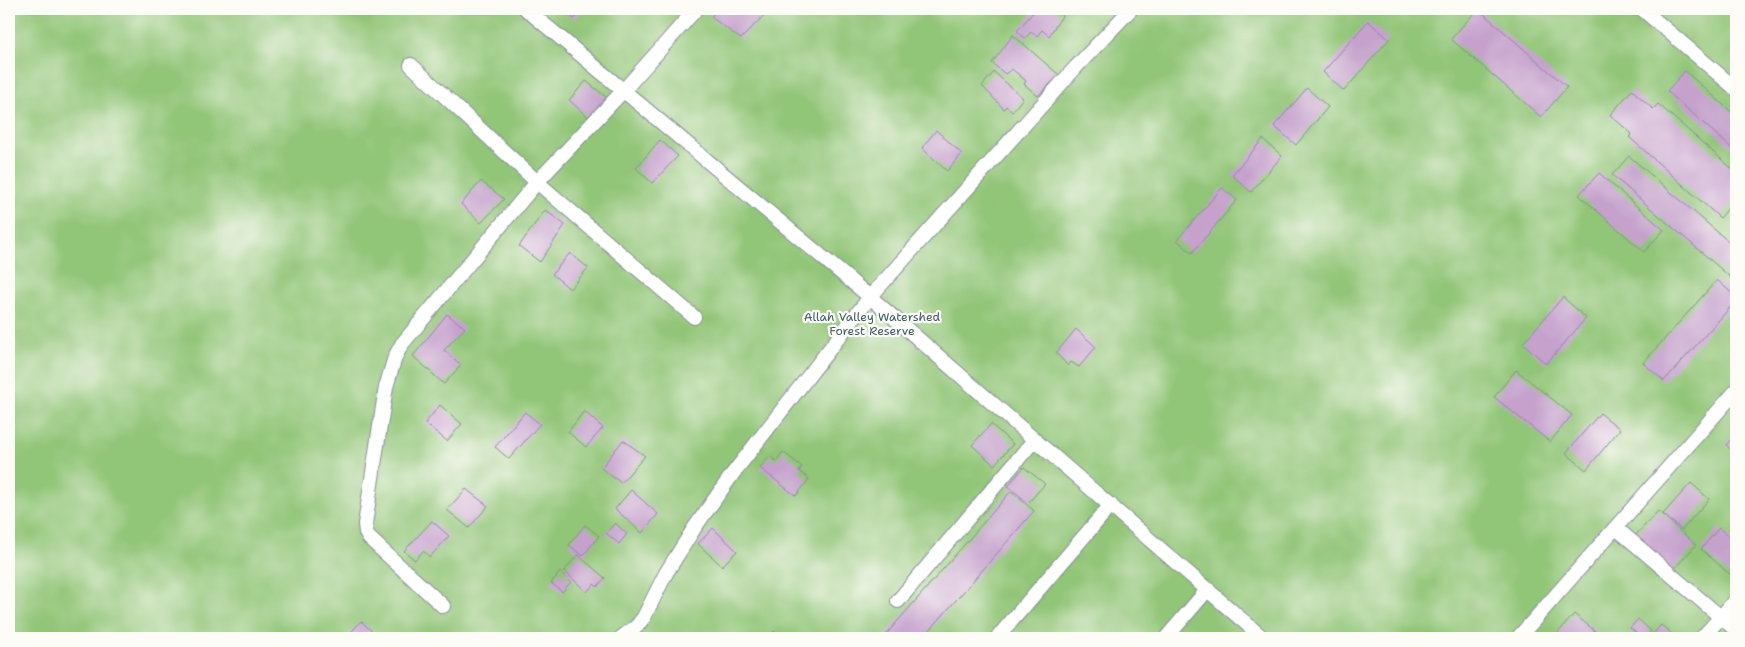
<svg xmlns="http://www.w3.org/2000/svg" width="1745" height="647" font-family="'Shantell Sans',sans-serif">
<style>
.green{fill:#91c577;stroke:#567a6a}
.building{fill:#c5a1cc}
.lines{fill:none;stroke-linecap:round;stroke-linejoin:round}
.minor-casing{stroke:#888d9a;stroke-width:16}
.minor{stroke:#fff;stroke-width:14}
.labels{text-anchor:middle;stroke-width:4.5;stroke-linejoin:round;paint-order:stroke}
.park-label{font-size:12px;fill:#3e5c66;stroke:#fdfcf7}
</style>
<rect width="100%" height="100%" fill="#fdfcf7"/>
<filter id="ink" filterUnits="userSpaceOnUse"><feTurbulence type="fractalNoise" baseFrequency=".02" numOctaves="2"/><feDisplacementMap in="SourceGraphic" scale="10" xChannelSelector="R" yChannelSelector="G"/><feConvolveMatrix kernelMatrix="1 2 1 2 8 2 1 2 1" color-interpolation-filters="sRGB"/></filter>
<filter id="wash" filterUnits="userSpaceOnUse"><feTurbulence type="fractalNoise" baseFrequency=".0096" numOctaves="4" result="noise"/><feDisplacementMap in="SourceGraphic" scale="20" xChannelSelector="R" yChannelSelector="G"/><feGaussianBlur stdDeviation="1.12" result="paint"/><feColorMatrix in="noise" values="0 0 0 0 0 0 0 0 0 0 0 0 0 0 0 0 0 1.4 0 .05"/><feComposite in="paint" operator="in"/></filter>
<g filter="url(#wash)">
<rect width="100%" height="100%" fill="#f5ebd7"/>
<!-- green -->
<rect class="green" x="9" y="9" width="1727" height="629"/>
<g id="blocks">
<!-- building -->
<g class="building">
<path d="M562 9H583L574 19Z"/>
<path d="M717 9H721L730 14 735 9H770L741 39 711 17Z"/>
<path d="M1036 9H1054L1062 16 1049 36 1042 30 1037 36 1031 32 1025 38 1017 31Z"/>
<path d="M1478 9 1567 87 1541 117 1451 39Z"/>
<path d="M1368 21 1389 39 1344 91 1323 72Z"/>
<path d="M1013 35 1059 75 1038 96 1024 84 1026 81 1012 69 1005 74 992 63Z"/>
<path d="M1685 71 1736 116V152L1667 91Z"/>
<path d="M994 72 1023 98 1012 112 1006 106 1004 109 982 86Z"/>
<path d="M586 81 607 98 588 117 569 100Z"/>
<path d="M1307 88 1328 107 1296 145 1274 126Z"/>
<path d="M1632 90 1653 109 1658 104 1736 172V199L1720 218 1629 137 1632 134 1610 115Z"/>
<path d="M936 130 962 154 947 171 922 148Z"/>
<path d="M1263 139 1282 156 1251 192 1232 175Z"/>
<path d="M660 140 678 156 652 183 636 168Z"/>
<path d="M1629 156 1736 248V282L1612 175Z"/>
<path d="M1599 173 1664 230 1644 252 1579 195Z"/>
<path d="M481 181 504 199 481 223 461 204Z"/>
<path d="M1222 188 1237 200 1192 253 1177 240Z"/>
<path d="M545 210 565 225 540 262 519 246Z"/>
<path d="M570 253 588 268 570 289 552 274Z"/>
<path d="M1717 280 1736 297V301L1664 381 1643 363Z"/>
<path d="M1563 297 1586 318 1546 364 1523 343Z"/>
<path d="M447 314 465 328 444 350 461 365 444 384 413 356Z"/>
<path d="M1076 329 1096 347 1079 367 1071 362 1068 366 1056 353Z"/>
<path d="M1516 370 1572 415 1550 442 1494 397Z"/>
<path d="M440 405 462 424 447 441 425 423Z"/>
<path d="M584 411 603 428 586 447 568 432Z"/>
<path d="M525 412 540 424 509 459 495 447Z"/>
<path d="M1600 413 1620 429 1586 470 1566 453Z"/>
<path d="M991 424 1013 444 994 465 972 445Z"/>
<path d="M1736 434V454L1726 445Z"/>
<path d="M623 440 645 456 621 483 601 468Z"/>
<path d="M783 452 802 467 799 471 809 479 796 496 760 468 770 456 776 461Z"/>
<path d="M1024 467 1045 484 1028 503 1008 486Z"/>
<path d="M1691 483 1709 499 1682 530 1663 514Z"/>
<path d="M466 489 488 506 469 528 447 510Z"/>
<path d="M631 490 658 514 642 533 615 509Z"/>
<path d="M1011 491 1034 511 923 638H883Z"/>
<path d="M1658 511 1696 545 1671 572 1633 538Z"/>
<path d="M432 521 449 536 430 557 423 551 415 560 404 551Z"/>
<path d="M615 523 627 534 619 544 606 533Z"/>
<path d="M585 525 599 536 583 556 569 545Z"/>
<path d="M713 528 737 551 722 566 698 544Z"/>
<path d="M1719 528 1736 542 1732 549 1736 552V576L1734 578 1701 549Z"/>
<path d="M578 555 605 578 597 587 594 584 587 592 564 571Z"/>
<path d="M560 572 571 582 562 592 551 583Z"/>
<path d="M1574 614 1604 638H1562L1557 634Z"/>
<path d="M1638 619 1651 631 1645 638H1642L1630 628Z"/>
<path d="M361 621 377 636 375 638H346Z"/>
<path d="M1661 625 1677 638H1650Z"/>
<path d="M774 631 783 638H768Z"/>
</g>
</g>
</g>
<g filter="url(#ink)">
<use href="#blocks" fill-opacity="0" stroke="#888d9a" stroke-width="1"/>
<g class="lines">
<!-- minor casing -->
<g class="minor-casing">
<g id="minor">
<path d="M526 9 870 297 1263 638"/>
<path d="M1642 9 1736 89"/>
<path d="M411 65 537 182 694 317"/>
<path d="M1616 528 1736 630"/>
<path d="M898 601 1035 439"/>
<path d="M443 606 369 538 366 533 365 524 386 387 395 357 402 344 537 182 623 91 696 9"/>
<path d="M621 638 636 627 644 617 666 573 695 527 734 472 870 297 1076 67 1131 9"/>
<path d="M997 638 1111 505"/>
<path d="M1166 638 1208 589"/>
<path d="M1518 638 1736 391"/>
<path d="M1702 638 1736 600"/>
</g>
</g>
<!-- minor -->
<use href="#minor" class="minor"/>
</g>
</g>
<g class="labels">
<!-- park labels -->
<g class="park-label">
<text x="872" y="321">Allah Valley Watershed<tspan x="872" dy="14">Forest Reserve</tspan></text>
</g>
</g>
<!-- margin -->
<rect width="1745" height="647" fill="none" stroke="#fdfcf7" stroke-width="30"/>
</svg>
